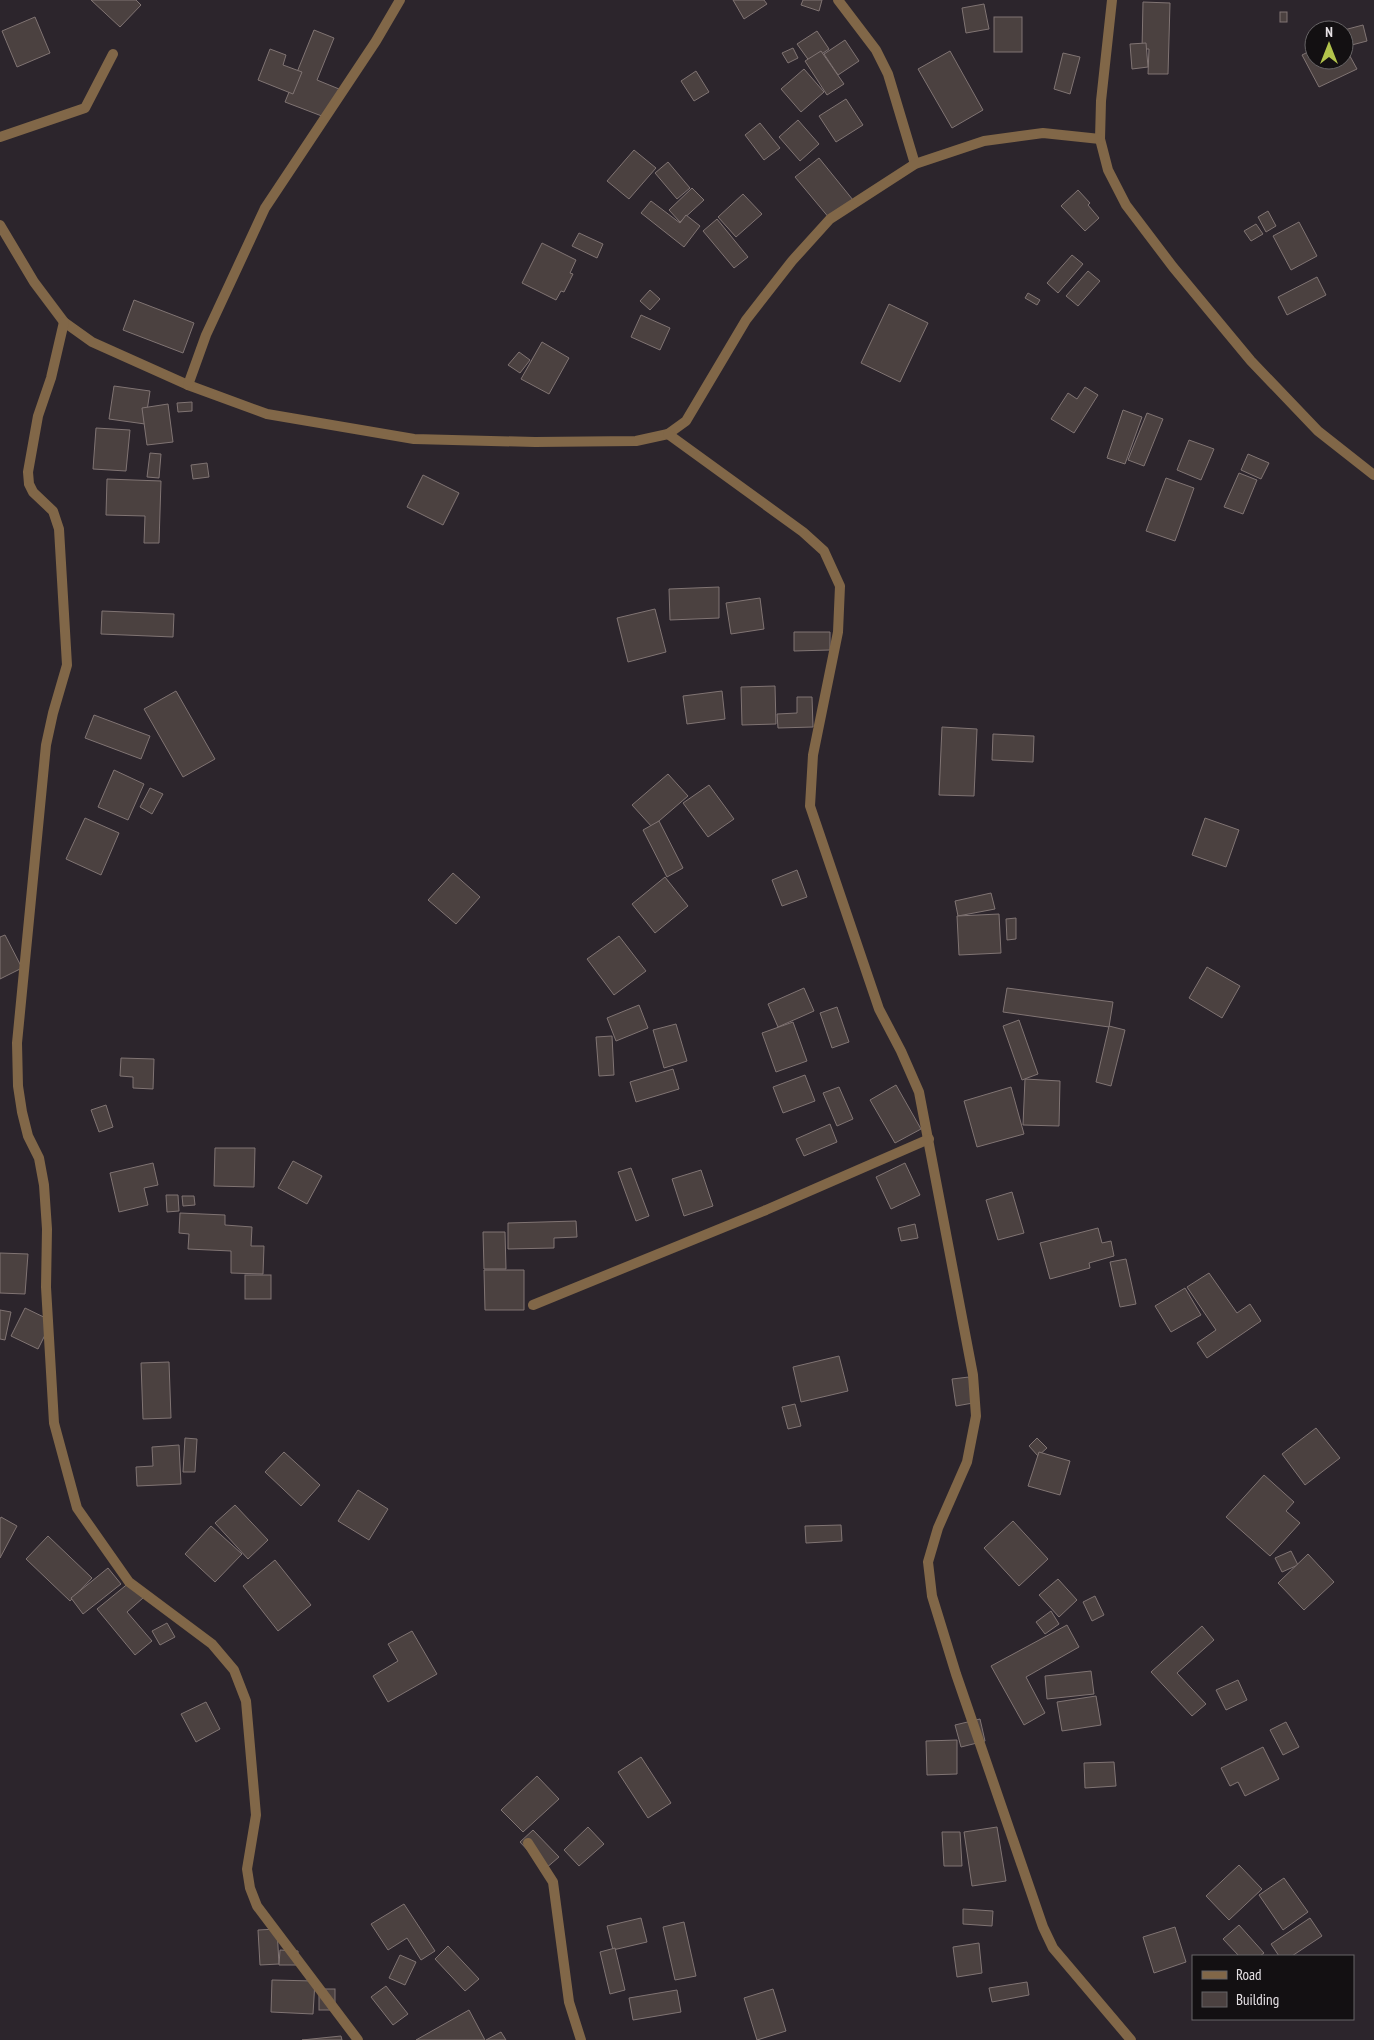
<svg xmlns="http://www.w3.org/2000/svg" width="1374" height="2040" font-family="'PT Sans Narrow',sans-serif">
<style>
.building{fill:#4b4140;stroke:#807473}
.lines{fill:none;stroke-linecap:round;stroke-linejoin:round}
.minor{stroke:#816748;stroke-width:10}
</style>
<rect width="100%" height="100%" fill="#2c252c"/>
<!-- building -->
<g class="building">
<path d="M91 0H136L141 5 120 27Z"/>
<path d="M733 0H764L767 4 744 19Z"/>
<path d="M803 0H822L819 11 801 5Z"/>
<path d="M1143 2 1170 3 1168 74H1148L1149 49H1142Z"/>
<path d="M984 4 989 29 966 33 962 8Z"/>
<rect x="1280" y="12" width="7" height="10"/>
<path d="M35 17 50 53 17 67 2 31Z"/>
<rect x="994" y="17" width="28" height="35"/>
<path d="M1363 25 1367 41 1344 47V30Z"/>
<path d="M314 30 334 38 317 80 339 89 327 118 285 102Z"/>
<path d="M817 31 829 49 810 62 797 44Z"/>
<path d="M845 40 859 61 838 75 824 54Z"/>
<path d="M1146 43 1148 67 1132 69 1130 44Z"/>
<path d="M1344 47H1345L1357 69 1319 87 1302 55 1314 49V60H1344Z"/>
<path d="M793 48 798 58 788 63 782 53Z"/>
<path d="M270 49 286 55 283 65 302 72 293 94 258 80Z"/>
<path d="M821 51 844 84 827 95 805 61Z"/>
<path d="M950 51 983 110 952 128 918 69Z"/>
<path d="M1063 53 1080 57 1070 94 1054 89Z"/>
<path d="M804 69 824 92 801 112 781 89Z"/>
<path d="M696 71 709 92 694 101 681 81Z"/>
<path d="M846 99 863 125 836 142 819 116Z"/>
<path d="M798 120 819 144 800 161 779 137Z"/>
<path d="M760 123 780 148 764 160 745 135Z"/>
<path d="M634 150 656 168 629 199 607 181Z"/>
<path d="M819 158 853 200 830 219 795 177Z"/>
<path d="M668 162 690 188 677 199 655 173Z"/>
<path d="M692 188 704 200 680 222 669 210Z"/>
<path d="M1078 190 1090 203 1088 205 1099 218 1085 231 1061 206Z"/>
<path d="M743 194 762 214 736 237 718 217Z"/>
<path d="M651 201 680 223 686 215 700 226 684 247 641 213Z"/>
<path d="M1268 211 1276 226 1266 232 1258 217Z"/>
<path d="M717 219 748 257 734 268 703 231Z"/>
<path d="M1299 222 1317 256 1291 270 1273 236Z"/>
<path d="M1256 224 1263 234 1251 241 1244 231Z"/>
<path d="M579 233 603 244 597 258 572 246Z"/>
<path d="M542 243 576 260 570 273 573 274 564 292 561 291 556 300 522 283Z"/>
<path d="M1072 255 1083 264 1058 293 1047 283Z"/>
<path d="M1088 271 1100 281 1078 306 1066 296Z"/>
<path d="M1317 277 1326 295 1287 315 1278 297Z"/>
<path d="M650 290 660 299 650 310 640 301Z"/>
<path d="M1028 293 1040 300 1037 305 1025 298Z"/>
<path d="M134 300 194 323 183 353 123 330Z"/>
<path d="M889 304 928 323 900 382 861 363Z"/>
<path d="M641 315 670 328 660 350 631 337Z"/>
<path d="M542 342 569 358 549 394 521 379Z"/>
<path d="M519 352 530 360 520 373 508 365Z"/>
<path d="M114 386 150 391 145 424 109 419Z"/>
<path d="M1085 387 1098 395 1074 433 1051 419 1068 393 1077 399Z"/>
<path d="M192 402V411L178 412 177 403Z"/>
<path d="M168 404 173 442 147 445 142 408Z"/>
<path d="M1123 410 1142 417 1125 464 1107 458Z"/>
<path d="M1147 413 1163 419 1144 466 1128 460Z"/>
<path d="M96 428 130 430 126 471 93 469Z"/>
<path d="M1189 440 1214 449 1201 480 1177 470Z"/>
<path d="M150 453 161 454 159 478 147 477Z"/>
<path d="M1248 454 1269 463 1261 479 1241 470Z"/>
<path d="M207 463 209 477 193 479 191 465Z"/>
<path d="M1239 473 1257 480 1243 514 1224 507Z"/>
<path d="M423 475 459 493 443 525 407 507Z"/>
<path d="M1166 478 1194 488 1175 541 1146 531Z"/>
<path d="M107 479 161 481 159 543H144L145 516 106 515Z"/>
<path d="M719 587V618L670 620 669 589Z"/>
<path d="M760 598 764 629 731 634 726 603Z"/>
<path d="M655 609 666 652 628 662 617 618Z"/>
<path d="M102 611 174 614 173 637 101 634Z"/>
<path d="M794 632H830V650L794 651Z"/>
<path d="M775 686 776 724 742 725 741 687Z"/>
<path d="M176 691 215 759 183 777 144 709Z"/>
<path d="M722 691 725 719 687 724 683 696Z"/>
<path d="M797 697H812L813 727 778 728 777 714 797 713Z"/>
<path d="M94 715 150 736 141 759 85 738Z"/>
<path d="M942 727 977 729 974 796 939 795Z"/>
<path d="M993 734 1034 736 1033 762 992 760Z"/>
<path d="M114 770 144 784 128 820 98 807Z"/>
<path d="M668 774 688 796 652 827 632 805Z"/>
<path d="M709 785 734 819 708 837 683 803Z"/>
<path d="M150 788 163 794 152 814 140 807Z"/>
<path d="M85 818 119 833 101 875 66 859Z"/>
<path d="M1205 818 1239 830 1226 867 1192 855Z"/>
<path d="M659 821 683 868 667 877 643 830Z"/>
<path d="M797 870 807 897 782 906 772 880Z"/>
<path d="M453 873 480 897 456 924 428 900Z"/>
<path d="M665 877 688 906 655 933 632 904Z"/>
<path d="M991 893 995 909 958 916 955 901Z"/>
<path d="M999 914 1001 953 959 955 957 916Z"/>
<path d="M1016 918V939L1007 940 1006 919Z"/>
<path d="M5 935 22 968 0 979V937Z"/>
<path d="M619 936 646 971 614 995 587 959Z"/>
<path d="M1207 967 1240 986 1222 1018 1189 998Z"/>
<path d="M804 988 814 1011 778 1027 768 1004Z"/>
<path d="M1007 988 1113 1002 1109 1027 1003 1012Z"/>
<path d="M639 1005 648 1028 616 1041 607 1018Z"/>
<path d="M837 1007 849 1042 832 1048 820 1013Z"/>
<path d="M1019 1020 1038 1074 1022 1080 1003 1026Z"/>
<path d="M793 1022 807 1061 776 1072 762 1033Z"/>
<path d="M676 1024 687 1061 664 1068 653 1030Z"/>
<path d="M1109 1026 1125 1030 1111 1086 1096 1082Z"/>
<path d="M612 1036 614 1075 599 1076 596 1037Z"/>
<path d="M121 1058 154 1059 153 1089 133 1088V1077L120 1076Z"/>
<path d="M673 1069 679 1089 636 1102 630 1082Z"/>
<path d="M805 1075 815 1101 783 1113 773 1087Z"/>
<path d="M1025 1079 1060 1081 1059 1126 1023 1125Z"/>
<path d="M896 1085 921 1129 895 1143 870 1100Z"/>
<path d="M839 1087 853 1119 837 1126 823 1093Z"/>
<path d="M1011 1087 1024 1134 977 1147 964 1101Z"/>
<path d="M106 1105 113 1127 99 1132 91 1110Z"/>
<path d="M830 1124 837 1142 804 1156 796 1139Z"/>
<path d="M215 1148H255L254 1187 214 1186Z"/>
<path d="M293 1161 322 1176 307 1204 278 1188Z"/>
<path d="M153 1163 158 1185 144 1188 148 1205 119 1212 110 1173Z"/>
<path d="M905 1163 920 1195 891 1209 876 1177Z"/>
<path d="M631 1168 649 1216 636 1221 618 1172Z"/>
<path d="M701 1170 713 1206 684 1216 672 1179Z"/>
<path d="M1012 1192 1024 1233 998 1240 986 1200Z"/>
<path d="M166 1195H178L179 1211 167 1212Z"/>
<path d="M182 1196H194L195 1205 183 1206Z"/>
<path d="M180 1213 225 1215V1225L252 1227 251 1246H264L263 1274 231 1273V1251L188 1249 189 1234 179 1233Z"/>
<path d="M576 1221 577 1237 554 1238V1248L508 1249V1223Z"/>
<path d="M915 1224 918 1238 901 1241 898 1228Z"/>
<path d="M1098 1228 1102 1243 1111 1241 1114 1256 1089 1263 1090 1268 1050 1279 1040 1243Z"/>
<path d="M483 1232H505L506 1269H484Z"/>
<path d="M0 1253 28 1254 25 1294 0 1293Z"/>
<path d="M1126 1259 1136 1304 1120 1307 1110 1262Z"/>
<path d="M484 1270H524V1310H485Z"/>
<path d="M1209 1273 1237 1313 1250 1304 1261 1321 1207 1358 1197 1343 1216 1330 1187 1287Z"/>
<rect x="245" y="1275" width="26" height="24"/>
<path d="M1185 1288 1201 1315 1171 1332 1155 1306Z"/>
<path d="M25 1308 52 1321 38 1349 11 1336Z"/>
<path d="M0 1310 11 1312 5 1340 0 1339Z"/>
<path d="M839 1356 848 1391 801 1402 793 1367Z"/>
<path d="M169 1362 171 1418 143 1419 141 1363Z"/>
<path d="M969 1377 973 1403 956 1406 952 1379Z"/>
<path d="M795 1404 801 1426 788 1429 782 1407Z"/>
<path d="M1316 1428 1340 1458 1305 1485 1282 1454Z"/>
<path d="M185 1438 197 1439 195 1472H183Z"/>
<path d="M1037 1438 1047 1448 1038 1456 1029 1446Z"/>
<path d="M179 1445 181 1484 137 1486 136 1467 153 1466 152 1447Z"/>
<path d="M284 1452 320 1485 301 1506 265 1472Z"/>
<path d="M1039 1452 1070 1461 1060 1495 1028 1486Z"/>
<path d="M1264 1475 1294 1502 1286 1511 1300 1523 1270 1556 1226 1517Z"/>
<path d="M358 1490 388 1509 369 1540 338 1521Z"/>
<path d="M235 1505 268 1540 248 1559 215 1523Z"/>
<path d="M1 1517 17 1526 0 1558V1519Z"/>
<path d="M1013 1521 1048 1559 1019 1586 984 1548Z"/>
<path d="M841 1525 842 1541 806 1543 805 1526Z"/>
<path d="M211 1526 242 1554 215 1582 185 1554Z"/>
<path d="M48 1536 92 1578 70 1601 26 1559Z"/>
<path d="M1291 1551 1298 1565 1282 1572 1275 1558Z"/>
<path d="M1308 1554 1334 1582 1304 1610 1278 1583Z"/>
<path d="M275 1560 311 1605 278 1631 243 1586Z"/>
<path d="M108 1568 121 1584 83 1614 71 1598Z"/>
<path d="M1058 1579 1077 1600 1059 1617 1039 1595Z"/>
<path d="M130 1582 143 1598 127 1612 152 1641 135 1655 97 1609Z"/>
<path d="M1095 1596 1104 1615 1092 1621 1083 1602Z"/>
<path d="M1051 1611 1059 1624 1045 1634 1036 1622Z"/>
<path d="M167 1623 175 1637 160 1645 152 1631Z"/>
<path d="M1067 1625 1079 1647 1026 1677 1045 1713 1024 1725 991 1666Z"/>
<path d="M1202 1626 1214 1640 1177 1673 1206 1704 1192 1716 1151 1672Z"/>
<path d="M412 1631 437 1674 388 1702 373 1676 398 1661 388 1644Z"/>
<path d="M1091 1671 1094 1694 1047 1699 1045 1676Z"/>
<path d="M1238 1680 1247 1700 1226 1710 1216 1690Z"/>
<path d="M1096 1696 1101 1725 1062 1731 1057 1702Z"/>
<path d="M206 1702 220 1729 196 1742 181 1714Z"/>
<path d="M980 1719 985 1741 961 1747 955 1725Z"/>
<path d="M1286 1722 1299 1747 1283 1755 1270 1730Z"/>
<path d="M957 1740V1774L927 1775 926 1741Z"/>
<path d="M1263 1747 1279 1779 1245 1796 1238 1782 1230 1786 1221 1768Z"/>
<path d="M641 1757 671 1803 648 1818 618 1772Z"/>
<path d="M1114 1762 1116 1786 1085 1788 1084 1763Z"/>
<path d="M537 1776 559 1799 523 1832 501 1810Z"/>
<path d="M588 1827 604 1844 579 1866 564 1850Z"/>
<path d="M997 1827 1006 1881 972 1886 964 1832Z"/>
<path d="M533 1830 559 1857 545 1869 520 1842Z"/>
<path d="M942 1832H960L962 1866H944Z"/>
<path d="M1239 1865 1262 1889 1229 1920 1206 1896Z"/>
<path d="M1284 1878 1308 1912 1283 1930 1259 1895Z"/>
<path d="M404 1904 435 1951 421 1960 407 1938 388 1950 371 1924Z"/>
<path d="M963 1909 993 1911 992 1926 963 1924Z"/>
<path d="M641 1918 647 1942 613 1950 607 1926Z"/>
<path d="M1310 1918 1322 1936 1292 1956H1279L1271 1944Z"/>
<path d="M684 1922 696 1976 675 1980 663 1927Z"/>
<path d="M1239 1925 1264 1953 1260 1956H1239L1223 1939Z"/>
<path d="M1175 1927 1186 1962 1154 1973 1143 1937Z"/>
<path d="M277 1929 279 1964 260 1965 258 1930Z"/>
<path d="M979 1943 982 1973 957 1977 953 1947Z"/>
<path d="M448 1946 479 1979 465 1991 435 1959Z"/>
<path d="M615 1948 625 1990 610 1994 600 1952Z"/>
<path d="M280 1950 298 1951V1965H279Z"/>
<path d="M400 1955 416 1962 405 1985 389 1978Z"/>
<path d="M272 1980 315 1981 313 2014 271 2012Z"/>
<path d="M1027 1982 1029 1995 992 2002 989 1988Z"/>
<path d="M386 1986 408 2014 393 2025 371 1997Z"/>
<rect x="319" y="1989" width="16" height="21"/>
<path d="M773 1989 786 2031 757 2040 744 1998Z"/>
<path d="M677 1990 681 2012 633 2020 629 1998Z"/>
<path d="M469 2010 485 2040H416Z"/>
<path d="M501 2032 506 2040H486Z"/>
<path d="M341 2036 342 2040H302Z"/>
</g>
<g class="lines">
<!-- minor -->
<g class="minor">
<path d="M838 0 876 50 888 74 915 164"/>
<path d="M1112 0 1101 101 1100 139 1108 170 1126 205 1173 267 1251 361 1318 431 1374 475"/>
<path d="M0 137 85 108 113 54"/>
<path d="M0 225 34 282 64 322 92 342 188 385 267 414 414 439 535 442 636 441 668 434 686 421 746 320 792 261 830 219 915 164 984 141 1043 133 1100 139"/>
<path d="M64 322 51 378 38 416 28 472 29 484 33 492 53 511 59 529 67 665 53 713 46 745 17 1043 18 1086 22 1112 28 1136 39 1158 44 1185 47 1229 46 1287 54 1423 77 1508 129 1582 212 1644 234 1670 246 1701 256 1815 247 1869 250 1888 257 1906 358 2040"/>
<path d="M188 385 206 335 265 208 376 41 400 0"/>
<path d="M668 434 803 532 824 551 840 586 838 632 813 755 810 806 879 1009 901 1051 919 1092 973 1375 976 1416 967 1462 938 1528 928 1562 932 1596 956 1674 1043 1927 1053 1948 1131 2040"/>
<path d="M533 1305 766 1210 929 1139"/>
<path d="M528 1843 553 1882 569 2002 581 2040"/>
</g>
</g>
<!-- legend -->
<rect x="1192" y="1955" width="162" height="65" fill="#131012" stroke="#676466"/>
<rect x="1202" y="1971" width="25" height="8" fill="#816748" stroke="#676466"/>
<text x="1236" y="1980" font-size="15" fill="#e6e1e5">Road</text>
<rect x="1202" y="1992" width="25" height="15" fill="#4b4140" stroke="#676466"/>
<text x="1236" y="2005" font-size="15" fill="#e6e1e5">Building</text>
<!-- north arrow -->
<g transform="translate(1329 45)"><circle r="24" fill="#131012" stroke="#676466"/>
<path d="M0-4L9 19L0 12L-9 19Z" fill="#b2c34b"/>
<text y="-8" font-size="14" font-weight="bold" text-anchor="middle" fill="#e6e1e5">N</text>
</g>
</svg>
